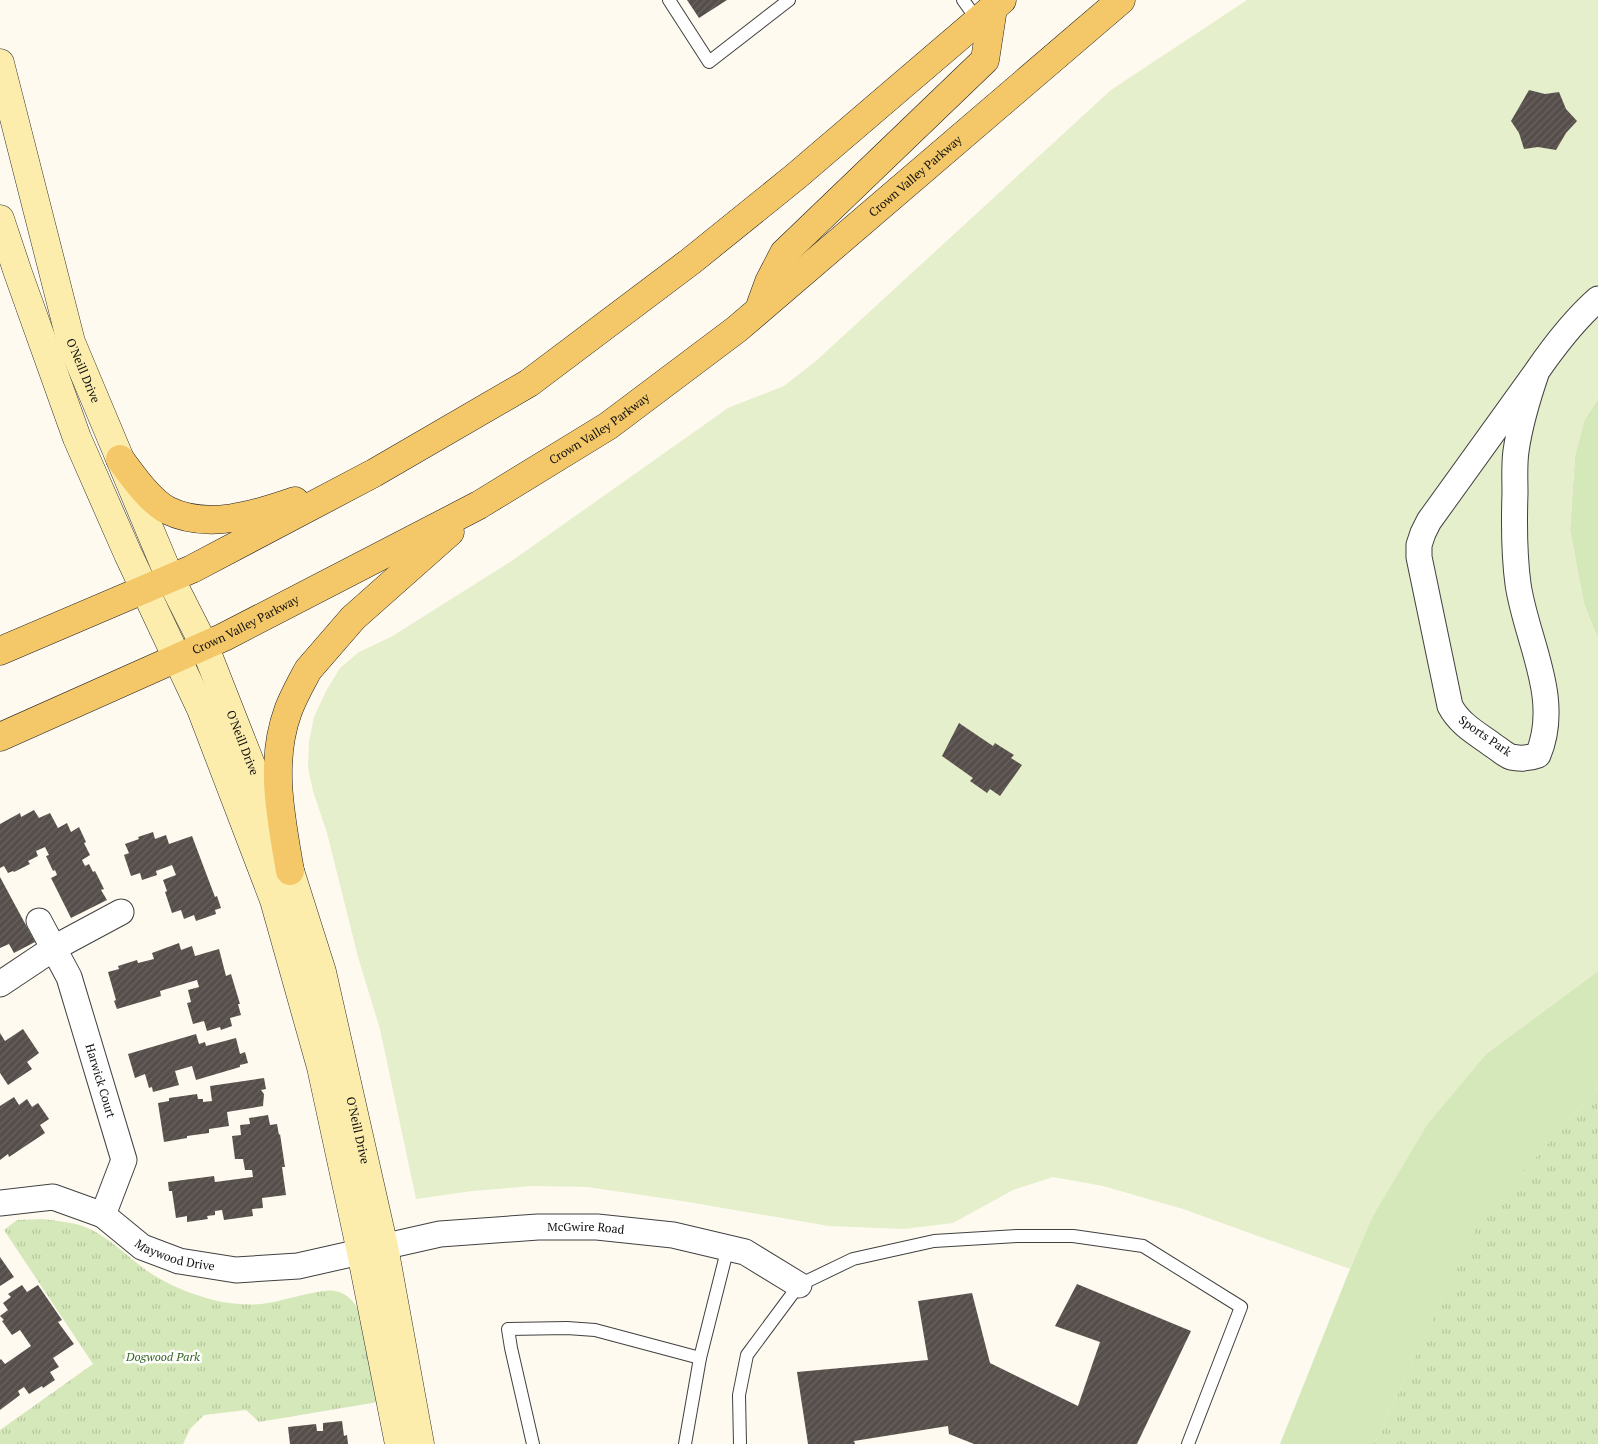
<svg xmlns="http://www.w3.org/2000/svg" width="1598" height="1444" font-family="'PT Serif',serif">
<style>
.grass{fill:#d5e8b9}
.park{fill:url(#park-tufts)}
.pitch{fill:#e5efcb}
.building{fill:url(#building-hatch)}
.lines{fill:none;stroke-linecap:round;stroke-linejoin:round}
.service-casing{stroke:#414141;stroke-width:14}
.minor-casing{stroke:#414141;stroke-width:27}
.secondary-casing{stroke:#303030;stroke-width:29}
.primary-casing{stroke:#1f1f1f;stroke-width:29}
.service{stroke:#fff;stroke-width:12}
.minor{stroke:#fff;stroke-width:25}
.secondary{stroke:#fcedac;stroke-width:28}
.primary{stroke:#f4c869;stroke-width:28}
.labels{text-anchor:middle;stroke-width:5;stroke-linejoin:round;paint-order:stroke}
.street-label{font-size:12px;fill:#0e0e0e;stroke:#fff}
.park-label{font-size:12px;font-style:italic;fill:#336320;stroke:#fff}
</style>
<defs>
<pattern id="park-tufts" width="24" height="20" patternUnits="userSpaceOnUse" patternTransform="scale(1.25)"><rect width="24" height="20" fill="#d5e8b9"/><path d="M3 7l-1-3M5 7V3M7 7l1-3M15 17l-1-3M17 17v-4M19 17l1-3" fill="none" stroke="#b6c69e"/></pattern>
<pattern id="building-hatch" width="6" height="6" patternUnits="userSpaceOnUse" patternTransform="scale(1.25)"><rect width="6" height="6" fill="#564e4a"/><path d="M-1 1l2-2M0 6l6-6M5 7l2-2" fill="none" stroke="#696360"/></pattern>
</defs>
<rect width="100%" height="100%" fill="#fefaef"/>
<!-- grass -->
<g class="grass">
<path d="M1598 399V639L1584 604 1570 530 1575 456 1584 421Z"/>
<path d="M1598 971V1087L1480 1221 1374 1444H1280L1350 1269 1371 1219 1426 1124 1486 1054Z"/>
</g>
<!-- park -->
<g class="park">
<path d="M1598 1087V1444H1374L1480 1220Z"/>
<path d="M42 1219C58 1221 75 1222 90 1229 115 1241 132 1262 155 1276 175 1288 199 1297 222 1302 237 1304 253 1306 268 1303 282 1301 324 1288 335 1291 346 1293 353 1300 358 1309L378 1402 259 1422 246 1410 204 1415 190 1429 183 1444H0V1430L93 1364 4 1230 17 1220Z"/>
</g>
<!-- pitch -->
<path class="pitch" d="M1247 0H1598V399L1584 421 1575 456 1570 530 1584 604 1598 639V971L1486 1054 1427 1125 1373 1216 1350 1269 1183 1209 1103 1186 1053 1177 1013 1190 953 1223 904 1229 829 1226 676 1200 587 1187 533 1186 472 1191 416 1199 380 1029 358 957 327 833 313 791 308 768 309 742 314 717 326 691 340 668 359 652 391 637 513 560 728 408 784 386 817 360 1111 90Z"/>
<!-- building -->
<g class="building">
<path d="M687 0H727L699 18Z"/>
<path d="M1529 90 1545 94 1559 92 1566 109 1577 121 1566 133 1556 150 1538 147 1524 149 1519 133 1511 121Z"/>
<path d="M959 723 993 746 995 743 1014 755 1011 758 1022 765 1000 796 990 789 987 793 970 781 973 778 942 756Z"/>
<path d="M34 810 39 818 50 813 58 828 67 823 71 832 79 827 86 842 84 843 90 855 82 860 85 866 89 864 93 872 95 871 104 889 101 890 107 900 71 918 51 878 57 875 55 870 53 871 46 856 49 855 45 847 36 851 38 856 28 861 30 864 14 872 13 871 8 873 4 866 0 868V824L20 813 21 817Z"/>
<path d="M153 832 155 839 166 835 169 844 192 836 215 897 217 896 221 908 215 910 216 914 196 921 194 915 184 919 181 910 172 913 165 892 167 891 163 880 176 875 172 865 156 871 157 875 142 880 140 873 131 876 124 855 129 853 125 844 139 839 138 837Z"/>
<path d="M0 877 35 942 14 953 9 944 0 948Z"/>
<path d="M179 943 181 950 192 946 195 956 219 949 226 976 231 974 240 1004H238L241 1015 230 1018 232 1026 221 1030 220 1027 207 1031 204 1021 193 1024 187 1003 191 1002 188 990 199 987 197 980 160 991 161 996 117 1009 114 1001 116 1000 108 972 119 969 118 966 137 960 138 963 154 959 152 953Z"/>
<path d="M23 1029 39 1053 27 1062 32 1069 8 1085 0 1073V1033L5 1041Z"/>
<path d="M196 1034 199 1044 205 1042 206 1046 236 1038 240 1054 245 1052 248 1063 240 1065V1067L196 1080 192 1066 175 1071 179 1085 153 1092 152 1087 149 1088 145 1074 135 1078 128 1054Z"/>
<path d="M264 1078 266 1089 261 1090 264 1094 263 1106 227 1112 229 1126 209 1129V1133L187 1136V1138L164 1142 158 1103 169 1101V1098L197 1094 198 1099H203V1102L212 1101 210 1086Z"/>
<path d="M14 1097 19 1105 27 1099 32 1107 38 1103 49 1119 40 1125 45 1133 9 1157 8 1154 0 1160V1106Z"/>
<path d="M268 1115 270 1125 277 1124 279 1135 280 1134 285 1167H282L286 1195 262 1198 263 1208 252 1209 253 1216 224 1220 222 1210 215 1211V1215L207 1216 208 1219 187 1222V1216L176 1218 172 1191H169L168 1182 214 1176 215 1182 253 1177 252 1170H245L243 1159H235L232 1136 241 1135 240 1125 250 1124 249 1118Z"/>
<path d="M0 1257 14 1277 0 1286Z"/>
<path d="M1077 1284 1191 1331 1137 1444H974L949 1434 948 1426 854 1441 855 1444H808L797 1372 928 1360 918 1301 972 1293 990 1363 1078 1406 1100 1342 1055 1326Z"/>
<path d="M22 1285 27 1292 38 1285 62 1320 58 1322 74 1344 53 1358 59 1367 50 1372 55 1380 43 1388 42 1386 29 1394 24 1387 18 1391 20 1395 0 1410V1360L1 1359 5 1364 31 1346 20 1330 12 1335 2 1321 4 1320 0 1316 8 1310 3 1303 11 1297 8 1294Z"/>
<path d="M342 1421 344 1436 347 1435 348 1444H290L288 1427 316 1424 317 1431H323V1423Z"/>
</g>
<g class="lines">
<!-- service casing -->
<g class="service-casing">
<g id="service">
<path d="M669 0 709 62 789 0"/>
<path d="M963 0 978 21"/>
<path d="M533 1444 511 1348 508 1329 567 1328 595 1330 700 1358"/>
<path d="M685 1444 700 1358 728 1247"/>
<path d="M740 1444 739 1395 747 1355 799 1285 853 1259 934 1241 1017 1236H1073L1143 1246 1241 1307 1188 1444"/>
</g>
</g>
<!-- minor casing -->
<g class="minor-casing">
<g id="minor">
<path d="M1537 371C1528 397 1520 423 1516 451 1514 465 1515 479 1515 493 1514 523 1514 554 1518 584 1526 640 1562 698 1538 755 1530 758 1520 759 1511 757 1505 755 1499 749 1494 746 1478 734 1460 725 1450 706L1419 557V545L1423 533 1429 521 1537 371C1555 345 1574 320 1598 299"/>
<path id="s1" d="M39 921 69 977 124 1160 103 1215"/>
<path d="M0 984 54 948 121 912"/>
<path id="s2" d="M0 1203 53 1197 103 1215 142 1247 179 1261 236 1270 298 1266 440 1234 538 1227H597L673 1235 745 1252 799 1285"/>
</g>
</g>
<!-- secondary casing -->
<g class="secondary-casing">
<g id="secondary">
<path id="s3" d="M0 63 71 342 170 578 204 645 257 780 290 871 322 972 384 1247 420 1444"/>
<path d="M0 219 18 273 77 438 128 554 201 709 274 900 321 1067 361 1252 399 1444"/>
</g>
</g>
<!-- primary casing -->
<g class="primary-casing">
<g id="primary">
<path d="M761 304 769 282 784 253 985 60 993 8"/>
<path d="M120 459C132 475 149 500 167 510 207 530 255 515 295 501"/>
<path d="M0 651 192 569 374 473 529 383 691 261 795 177 1002 0"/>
<path id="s4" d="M0 737 224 637 479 505 608 426 737 329 1121 0"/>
<path d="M290 871C281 818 269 763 288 711 293 697 301 683 308 670L353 618 450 532"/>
</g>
</g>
<!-- service -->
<use href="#service" class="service"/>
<!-- minor -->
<use href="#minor" class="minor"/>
<!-- secondary -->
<use href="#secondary" class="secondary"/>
<!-- primary -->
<use href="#primary" class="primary"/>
</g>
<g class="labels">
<!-- street labels -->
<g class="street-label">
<text dy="4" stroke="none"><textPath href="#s4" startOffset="1080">Crown Valley Parkway</textPath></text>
<text dy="4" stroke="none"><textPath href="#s3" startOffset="319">O'Neill Drive</textPath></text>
<text dy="4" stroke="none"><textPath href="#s4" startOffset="675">Crown Valley Parkway</textPath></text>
<text dy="4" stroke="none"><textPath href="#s4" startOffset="270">Crown Valley Parkway</textPath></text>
<text transform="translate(1485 736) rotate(35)" y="4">Sports Park</text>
<text dy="4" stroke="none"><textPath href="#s3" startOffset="724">O'Neill Drive</textPath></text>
<text dy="4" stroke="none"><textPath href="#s1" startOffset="172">Harwick Court</textPath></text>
<text dy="4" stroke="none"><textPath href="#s3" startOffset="1129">O'Neill Drive</textPath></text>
<text dy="4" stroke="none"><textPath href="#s2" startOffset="608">McGwire Road</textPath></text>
<text dy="4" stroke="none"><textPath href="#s2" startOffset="191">Maywood Drive</textPath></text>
</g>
<!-- park labels -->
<g class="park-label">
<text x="163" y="1361">Dogwood Park</text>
</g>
</g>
</svg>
